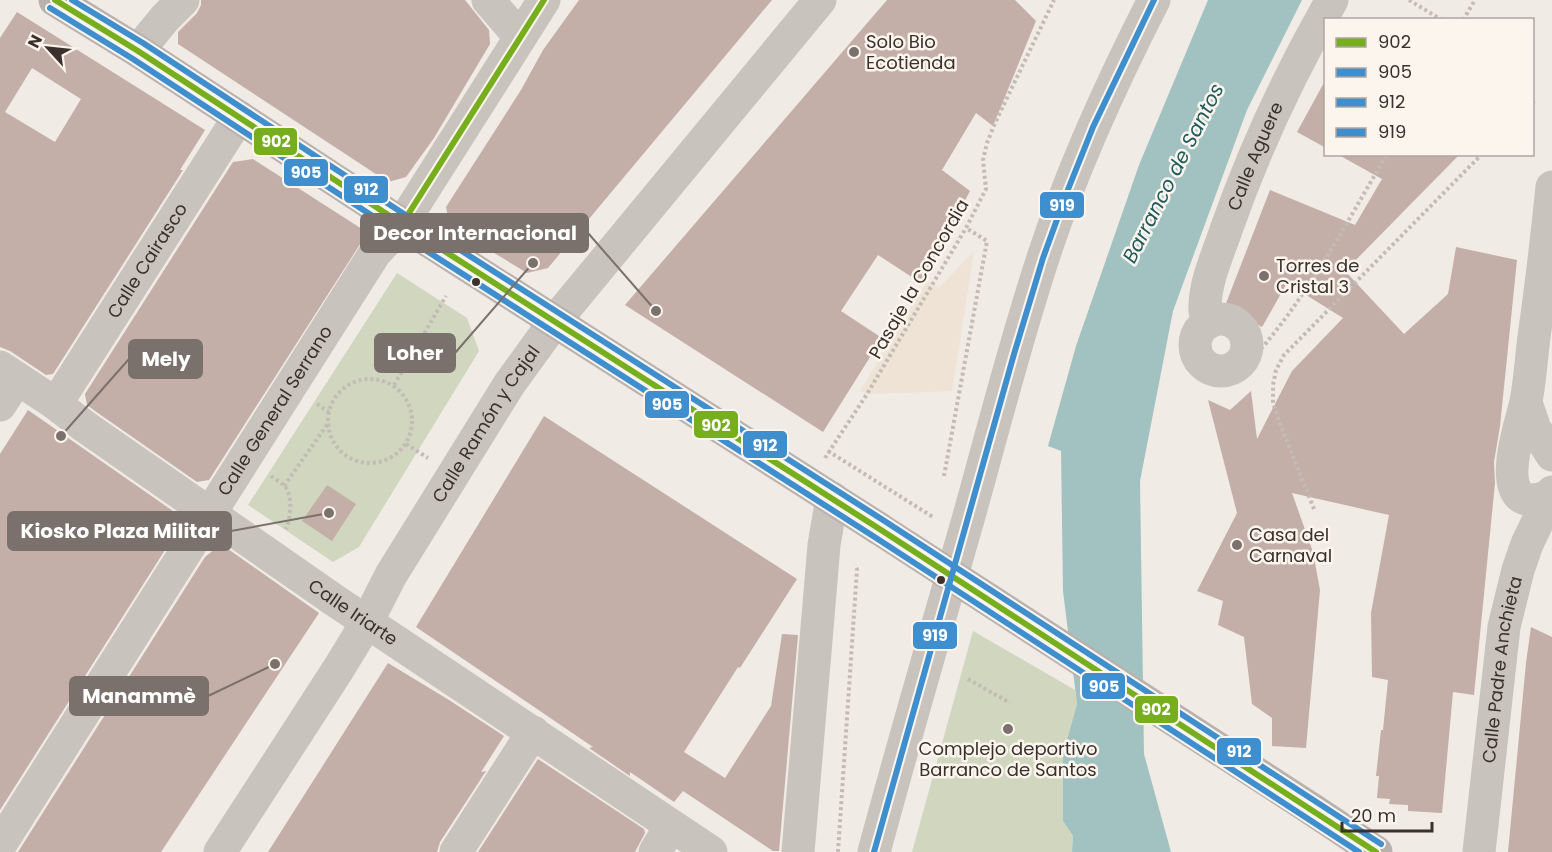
<svg xmlns="http://www.w3.org/2000/svg" width="1552" height="852" font-family="Poppins,sans-serif">
<style>
.green{fill:#d1d6bf}
.plaza{fill:#eee3d5}
.water{fill:#a1c2c1}
.building{fill:#c3afa7;fill-rule:evenodd}
.lines{fill:none;stroke-linecap:round;stroke-linejoin:round}
.path{stroke:#c2bbb6;stroke-width:4;stroke-dasharray:3 3;stroke-linecap:butt}
.minor{stroke:#c9c3be;stroke-width:33}
.major{stroke:#b8b1ad;stroke-width:33}
.major-bridge{stroke:#b8b1ad;stroke-width:33}
.bus-1-casing{stroke:#fbf5ee;stroke-width:10}
.bus-2-casing{stroke:#fbf5ee;stroke-width:10}
.bus-3-casing{stroke:#fbf5ee;stroke-width:10}
.bus-4-casing{stroke:#fbf5ee;stroke-width:10}
.bus-1{stroke:#76ae1e;stroke-width:6}
.bus-2{stroke:#3f8fcf;stroke-width:6}
.bus-3{stroke:#3f8fcf;stroke-width:6}
.bus-4{stroke:#3f8fcf;stroke-width:6}
.poi-dot{fill:#7a716c;stroke:#fbf5ee;stroke-width:2}
.bus-dot{fill:#3b302b;stroke:#fbf5ee;stroke-width:2}
.labels{text-anchor:middle;stroke-width:5;stroke-linejoin:round;paint-order:stroke}
.poi-label{font-size:18px;fill:#3b302b;stroke:#fbf5ee;text-anchor:start}
.street-label{font-size:18px;fill:#3b302b;stroke:#fbf5ee}
.water-label{font-size:20px;font-style:italic;fill:#1f5a5e;stroke:#fbf5ee}
.leader{fill:none;stroke:#7a716c;stroke-width:2}
.callout-dot{fill:#7a716c;stroke:#fbf5ee;stroke-width:2}
.callout{fill:#7a716c;stroke:#7a716c;stroke-width:2}
.callout-label{font-size:20px;text-anchor:middle;font-weight:bold;fill:#fff}
.line-badge{stroke:#fbf5ee;stroke-width:2}
.badge-label{font-size:16px;text-anchor:middle;font-weight:bold;fill:#fff}
</style>
<rect width="100%" height="100%" fill="#f0ebe5"/>
<!-- green -->
<g class="green">
<path d="M397 273 467 318 479 351 359 547 333 562 248 505Z"/>
<path d="M973 631 1075 690 1077 704 1063 754V821L1073 836 1072 852H912Z"/>
</g>
<!-- plaza -->
<path class="plaza" d="M974 251 952 391 867 394 860 391 927 281 939 288Z"/>
<!-- water -->
<path class="water" d="M1208 0H1302L1247 110 1173 311 1140 481 1144 754 1171 852H1072L1073 836 1063 821V754L1077 704 1063 591 1061 451 1048 446 1076 346 1139 165Z"/>
<!-- building -->
<g class="building">
<path d="M201 0H465L489 30 490 44 434 138 406 177 388 182 178 44V32L197 13 201 5Z"/>
<path d="M579 0H772L548 268 527 273 450 226 446 207 521 90 543 50Z"/>
<path d="M887 0H1015L1036 21 993 126 976 113 942 170 970 191 921 283 878 255 841 311 882 338 823 432 625 305Z"/>
<path d="M17 12 205 130 180 170H183L53 374 46 375 10 351 0 347V38ZM32 68 81 99 55 142 5 112Z"/>
<path d="M1326 79V148L1297 132Z"/>
<path d="M1337 154H1460L1345 271 1404 334 1448 294 1456 247 1517 260 1500 426 1494 462 1495 483 1474 695 1453 692 1442 813 1408 811V805L1389 804 1390 799 1377 798 1379 776H1376L1381 730H1383L1388 680 1372 677 1371 613 1389 515 1292 493 1313 552 1320 590 1306 748 1272 746V718L1252 704 1244 637 1218 625 1223 601 1197 591 1237 513 1208 400 1230 410 1251 391 1257 439 1292 371 1343 318 1287 283 1262 327 1225 306 1270 190 1355 225 1382 179Z"/>
<path d="M253 159 362 229 364 238 209 480 197 482 95 411 87 405 85 394 233 162Z"/>
<path d="M28 410 183 518 184 520 0 810V454Z"/>
<path d="M544 416 797 579 740 668 738 667 684 752 725 778 771 706 782 634 798 635 779 851H773L683 791 674 802 630 772V776L589 748 593 747 416 627Z"/>
<path d="M327 485 356 504 332 541 302 521Z"/>
<path d="M221 544 319 613 161 852H18L205 557Z"/>
<path d="M1531 627 1552 637V852H1508L1526 663Z"/>
<path d="M388 663 449 700 504 736 481 772 486 771 440 842 437 852H268Z"/>
<path d="M538 759 644 829 645 833 635 852H478Z"/>
</g>
<g class="lines">
<!-- path -->
<g class="path">
<path d="M1409 0 1442 20"/>
<path d="M1463 20 1475 0"/>
<path d="M1532 103 1535 100"/>
<path d="M1261 349C1312 289 1347 222 1387 154"/>
<circle cx="370" cy="421" r="42"/>
<path d="M394 385 446 296"/>
<path d="M317 404 329 412"/>
<path d="M406 444 428 458"/>
<path d="M828 451 933 517"/>
<path d="M825 458 867 394 932 285 966 228 986 189 983 160 987 143 995 123 1054 0"/>
<path d="M271 476C275 479 280 482 284 485 293 495 291 517 286 529"/>
<path d="M944 476 987 241 966 228"/>
<path d="M284 486 327 425"/>
<path d="M1314 509 1279 421 1273 403V385L1276 370 1284 355 1482 154"/>
<path d="M968 679 1010 703"/>
<path d="M838 852 857 569 855 565"/>
</g>
<!-- minor -->
<g class="minor">
<path d="M488 0 520 37"/>
<path d="M138 51 165 18 183 0"/>
<circle cx="1221" cy="345" r="26"/>
<path id="s1" d="M1208 323C1206 317 1204 311 1205 305 1206 279 1218 254 1226 230 1254 150 1290 73 1332 0"/>
<path id="s2" d="M0 367 56 404 84 426 334 600 711 852"/>
<path d="M1526 403 1535 429 1552 455"/>
<path id="s3" d="M56 404 239 117"/>
<path d="M0 405 17 379"/>
<path d="M1549 497C1540 499 1527 503 1519 495 1503 478 1520 425 1525 406 1530 384 1531 360 1534 337 1541 287 1547 237 1552 187"/>
<path id="s4" d="M0 845 375 253 402 224 416 202 544 0"/>
<path id="s5" d="M220 852 339 668 367 622 391 575 510 383 555 321 820 0"/>
<path d="M456 852 533 732"/>
<path d="M655 852 671 826"/>
<path d="M798 852 821 581 824 545 832 498"/>
<path d="M874 852C904 740 937 628 969 516 993 430 1015 343 1043 258 1072 169 1111 84 1154 0"/>
<path id="s6" d="M1479 852 1504 627 1518 570 1527 544 1552 492"/>
</g>
<!-- major -->
<g class="major">
<path d="M55 0 138 51 402 224 878 528"/>
<path d="M1313 810 1376 852"/>
</g>
<!-- major-bridge -->
<path class="major-bridge" d="M878 528 1313 810"/>
<!-- bus-1 casing -->
<g class="bus-1-casing">
<g id="bus-1">
<path d="M55 0 138 51 402 224 878 528 1376 852"/>
<path d="M402 224 544 0"/>
</g>
</g>
<!-- bus-2 casing -->
<g class="bus-2-casing">
<path id="bus-2" d="M50 8 133 59 397 232 873 536 1359 852"/>
</g>
<!-- bus-3 casing -->
<g class="bus-3-casing">
<path id="bus-3" d="M72 0 143 43 407 216 883 520 1381 844"/>
</g>
<!-- bus-4 casing -->
<g class="bus-4-casing">
<path id="bus-4" d="M874 852 1014 354 1043 258 1067 192 1093 127 1154 0"/>
</g>
<!-- bus-1 -->
<use href="#bus-1" class="bus-1"/>
<!-- bus-2 -->
<use href="#bus-2" class="bus-2"/>
<!-- bus-3 -->
<use href="#bus-3" class="bus-3"/>
<!-- bus-4 -->
<use href="#bus-4" class="bus-4"/>
</g>
<!-- markers -->
<g class="poi-dot">
<circle cx="854" cy="52" r="6"/>
<circle cx="1264" cy="276" r="6"/>
<circle cx="1237" cy="545" r="6"/>
<circle cx="1008" cy="729" r="6"/>
</g>
<g class="bus-dot">
<circle cx="476" cy="282" r="5"/>
<circle cx="941" cy="580" r="5"/>
</g>
<g class="labels">
<!-- poi labels -->
<g class="poi-label">
<text x="866" y="48">Solo Bio<tspan x="866" dy="21">Ecotienda</tspan></text>
<text x="1276" y="272">Torres de<tspan x="1276" dy="21">Cristal 3</tspan></text>
<text x="1249" y="541">Casa del<tspan x="1249" dy="21">Carnaval</tspan></text>
<text x="1008" y="755" text-anchor="middle">Complejo deportivo<tspan x="1008" dy="21">Barranco de Santos</tspan></text>
</g>
<!-- street labels -->
<g class="street-label">
<text dy="6" stroke="none"><textPath href="#s1" startOffset="176">Calle Aguere</textPath></text>
<text dy="6" stroke="none"><textPath href="#s3" startOffset="170">Calle Cairasco</textPath></text>
<text transform="translate(919 279) rotate(-60)" y="6">Pasaje la Concordia</text>
<text dy="6" stroke="none"><textPath href="#s4" startOffset="514">Calle General Serrano</textPath></text>
<text dy="6" stroke="none"><textPath href="#s5" startOffset="504">Calle Ramón y Cajal</textPath></text>
<text dy="6" stroke="none"><textPath href="#s2" startOffset="430">Calle Iriarte</textPath></text>
<text dy="6" stroke="none"><textPath href="#s6" startOffset="184">Calle Padre Anchieta</textPath></text>
</g>
<!-- water labels -->
<g class="water-label">
<text transform="translate(1173 173) rotate(-63)" y="7">Barranco de Santos</text>
</g>
</g>
<!-- callouts -->
<path class="leader" d="M656 311L588 233M533 263L455 353M61 436L129 359M329 513L231 531M275 664L208 696"/>
<g class="callout-dot">
<circle cx="656" cy="311" r="6"/>
<circle cx="533" cy="263" r="6"/>
<circle cx="61" cy="436" r="6"/>
<circle cx="329" cy="513" r="6"/>
<circle cx="275" cy="664" r="6"/>
</g>
<g class="callout">
<rect x="361" y="214" width="227" height="38" rx="6"/>
<rect x="375" y="334" width="80" height="38" rx="6"/>
<rect x="129" y="340" width="73" height="38" rx="6"/>
<rect x="8" y="512" width="223" height="38" rx="6"/>
<rect x="70" y="677" width="138" height="38" rx="6"/>
</g>
<g class="callout-label">
<text x="475" y="240">Decor Internacional</text>
<text x="415" y="360">Loher</text>
<text x="166" y="366">Mely</text>
<text x="120" y="538">Kiosko Plaza Militar</text>
<text x="139" y="703">Manammè</text>
</g>
<g class="line-badge">
<rect x="253" y="127" width="45" height="29" rx="6" fill="#76ae1e"/>
<rect x="283" y="158" width="46" height="29" rx="6" fill="#3f8fcf"/>
<rect x="343" y="175" width="46" height="29" rx="6" fill="#3f8fcf"/>
<rect x="1039" y="191" width="46" height="28" rx="6" fill="#3f8fcf"/>
<rect x="644" y="390" width="46" height="29" rx="6" fill="#3f8fcf"/>
<rect x="693" y="410" width="46" height="29" rx="6" fill="#76ae1e"/>
<rect x="742" y="430" width="46" height="29" rx="6" fill="#3f8fcf"/>
<rect x="912" y="621" width="46" height="29" rx="6" fill="#3f8fcf"/>
<rect x="1081" y="672" width="45" height="28" rx="6" fill="#3f8fcf"/>
<rect x="1134" y="695" width="45" height="29" rx="6" fill="#76ae1e"/>
<rect x="1216" y="737" width="46" height="29" rx="6" fill="#3f8fcf"/>
</g>
<g class="badge-label">
<text x="276" y="147">902</text>
<text x="306" y="178">905</text>
<text x="366" y="195">912</text>
<text x="1062" y="211">919</text>
<text x="667" y="410">905</text>
<text x="716" y="431">902</text>
<text x="765" y="451">912</text>
<text x="935" y="641">919</text>
<text x="1104" y="692">905</text>
<text x="1156" y="715">902</text>
<text x="1239" y="757">912</text>
</g>
<!-- legend -->
<rect x="1324" y="18" width="210" height="138" fill="#fbf5ee" stroke="#aea6a0" stroke-width="1.5"/>
<rect x="1336" y="38" width="30" height="9" fill="#76ae1e" stroke="#aea6a0" stroke-width="1.5"/>
<text x="1378" y="48" font-size="18" fill="#3b302b">902</text>
<rect x="1336" y="68" width="30" height="9" fill="#3f8fcf" stroke="#aea6a0" stroke-width="1.5"/>
<text x="1378" y="78" font-size="18" fill="#3b302b">905</text>
<rect x="1336" y="98" width="30" height="9" fill="#3f8fcf" stroke="#aea6a0" stroke-width="1.5"/>
<text x="1378" y="108" font-size="18" fill="#3b302b">912</text>
<rect x="1336" y="128" width="30" height="9" fill="#3f8fcf" stroke="#aea6a0" stroke-width="1.5"/>
<text x="1378" y="138" font-size="18" fill="#3b302b">919</text>
<!-- north arrow -->
<g transform="translate(48 48) rotate(297)" stroke="#fbf5ee" stroke-width="4.5" paint-order="stroke">
<path d="M0-4.5L10 22L0 15L-10 22Z" fill="#3b302b"/>
<text y="-9" font-size="16" font-weight="bold" text-anchor="middle" fill="#3b302b">N</text>
</g>
<!-- scale -->
<path d="M1342 822v9h90v-9" fill="none" stroke="#3b302b" stroke-width="3"/>
<text x="1351" y="822" font-size="18" fill="#3b302b" stroke="#fbf5ee" stroke-width="4.5" paint-order="stroke">20 m</text>
</svg>
